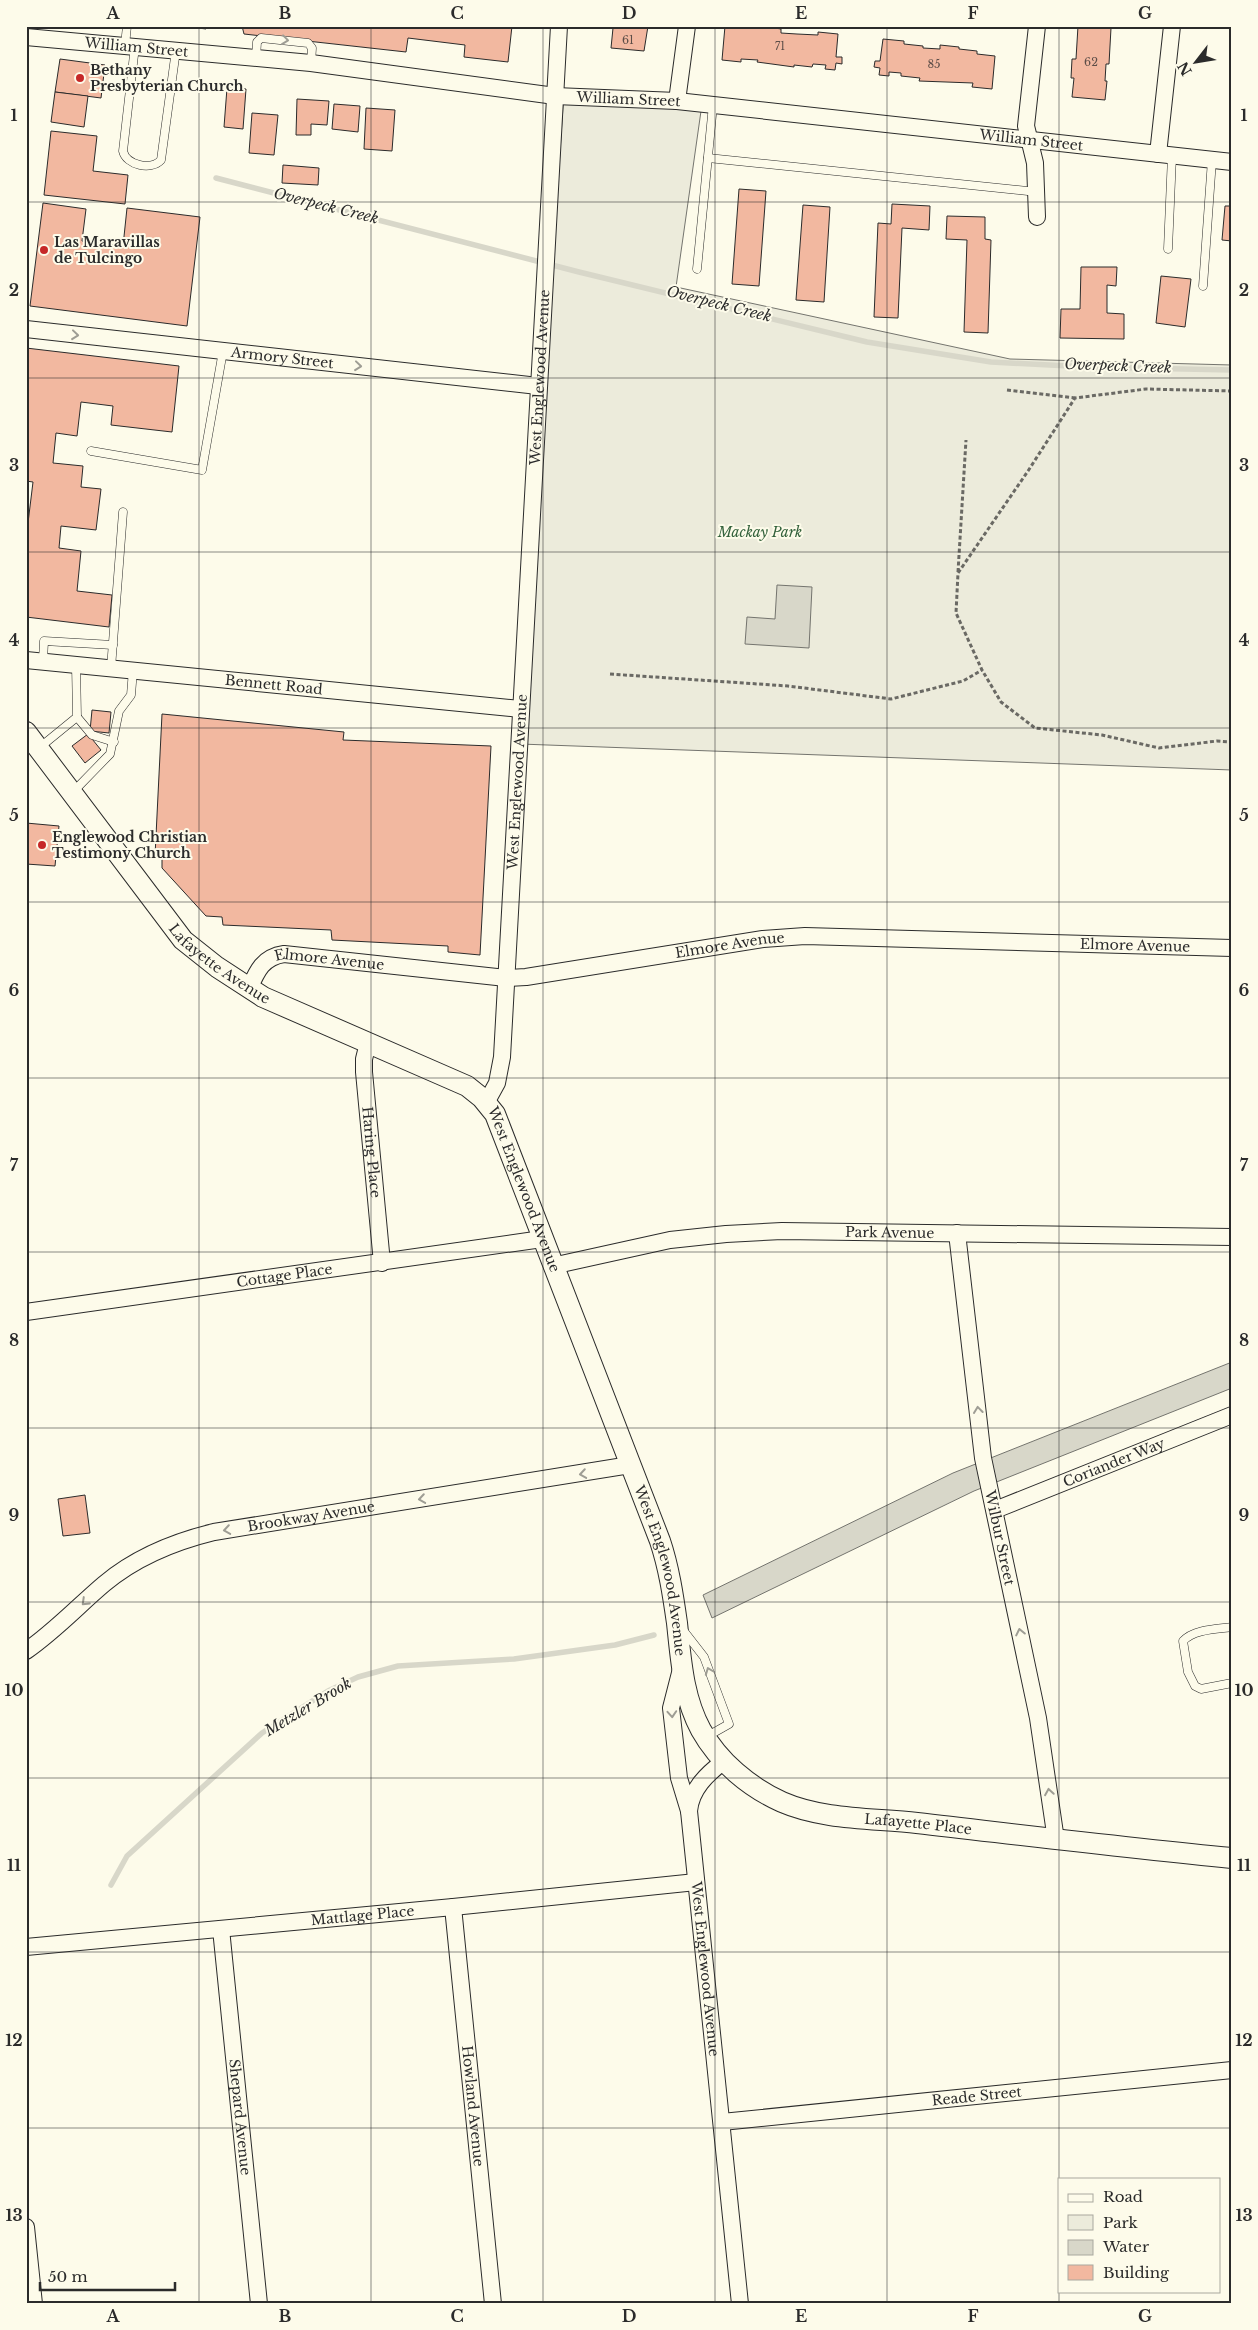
<svg xmlns="http://www.w3.org/2000/svg" width="1258" height="2330" font-family="'Libre Baskerville',serif">
<style>
.green{fill:#ecebdb;stroke:#74746e}
.water{fill:#d8d7c9;stroke:#74746e}
.lines{fill:none;stroke-linecap:round;stroke-linejoin:round}
.stream{stroke:#d8d7c9;stroke-width:5.5}
.building{fill:#f2b8a0;stroke:#2b2b2b}
.service-casing{stroke:#2b2b2b;stroke-width:9}
.minor-casing{stroke:#2b2b2b;stroke-width:18}
.tertiary-casing{stroke:#2b2b2b;stroke-width:22}
.path{stroke:#6a6964;stroke-width:3;stroke-dasharray:4 2.5;stroke-linecap:butt}
.service{stroke:#fdfbea;stroke-width:8}
.minor{stroke:#fdfbea;stroke-width:16}
.tertiary{stroke:#fdfbea;stroke-width:20}
.oneway{stroke:#9e9d94}
.grid{fill:none;stroke:#2b2b2b;stroke-width:1;stroke-opacity:0.55}
.poi-dot{fill:#c62828;stroke:#fdfbea;stroke-width:2}
.labels{text-anchor:middle;stroke-width:4;stroke-linejoin:round;paint-order:stroke}
.number-label{font-size:11px;fill:#5d4e48}
.street-label{font-size:14px;fill:#2b2b2b;stroke:#fdfbea}
.poi-label{font-size:14px;font-weight:bold;fill:#2b2b2b;stroke:#fdfbea;text-anchor:start}
.park-label{font-size:14px;font-style:italic;fill:#34623c;stroke:#fdfbea}
.water-label{font-size:15px;font-style:italic;fill:#2b2b2b;stroke:#fdfbea}
.neatline{fill:none;stroke:#2b2b2b;stroke-width:2}
.grid-label{font-size:16px;text-anchor:middle;font-weight:bold;fill:#2b2b2b}
</style>
<rect width="100%" height="100%" fill="#fdfbea"/>
<!-- green -->
<path class="green" d="M564 92 702 104 676 287 1010 359 1232 365V770L520 744Z"/>
<!-- water -->
<g class="water">
<path d="M777 585 812 587 809 648 745 644 747 617 775 619Z"/>
<path d="M1232 1362V1388L974 1491 712 1618 703 1595 953 1473Z"/>
</g>
<g class="lines">
<!-- stream -->
<g class="stream">
<path d="M216 178 579 272 867 342 991 362 1088 367 1232 370"/>
<path d="M111 1885 127 1856 262 1733 328 1691 358 1677 398 1666 514 1659 615 1645 654 1635"/>
</g>
</g>
<!-- building -->
<g class="building">
<path d="M183 26H206V29Z"/>
<path d="M242 26H512L508 62 464 57 465 45 408 38 406 52 244 34Z"/>
<path d="M615 26H648L644 51 611 48 613 28Z"/>
<path d="M725 26 743 28V26H763L781 29V33L797 34 818 35V32L838 34 836 57H842V64L836 63 835 70 825 69 826 65 813 64 812 67 794 65V67L757 62 758 60 741 59V62L722 60Z"/>
<path d="M1078 26 1111 28 1109 64H1106L1105 81H1107L1105 100 1072 97 1074 78H1071L1072 59H1076Z"/>
<path d="M883 39 904 41V44L923 46V48L940 49V45L959 47V49L977 51V54L995 56 992 89 972 87 973 83 919 81 920 78 901 76V73L889 72V76L879 75 880 68 874 67 875 61H880Z"/>
<path d="M60 59 105 65 101 98 55 92Z"/>
<path d="M227 88 246 89 243 129 224 127Z"/>
<path d="M55 92 88 96 84 127 51 122Z"/>
<path d="M297 99 329 101 327 125 311 124V135H296Z"/>
<path d="M334 104 360 106 358 132 332 129Z"/>
<path d="M366 108 395 110 392 151 364 149Z"/>
<path d="M252 113 278 115 274 155 249 153Z"/>
<path d="M51 131 97 136 93 171 128 175 125 204 44 195Z"/>
<path d="M283 165 319 168 318 185 282 183Z"/>
<path d="M739 189 766 191 759 286 732 284Z"/>
<path d="M43 203 86 209 82 241 123 246 127 208 200 217 187 326 30 306Z"/>
<path d="M892 204 930 206 929 230 902 228 898 318 874 317 878 223 891 224Z"/>
<path d="M803 205 830 207 824 302 796 300Z"/>
<path d="M1225 206H1232V241L1222 240Z"/>
<path d="M947 216 985 217V239L991 240 988 333 964 332 967 240 946 239Z"/>
<path d="M1081 267H1117L1116 286 1107 285V313L1124 314V339L1060 338 1061 309H1080Z"/>
<path d="M1161 276 1191 279 1185 327 1156 323Z"/>
<path d="M26 348 179 366 172 432 111 425 113 406 81 402 77 436 56 433 53 463 83 466 81 487 101 489 96 530 61 526 59 548 81 551 77 591 112 595 109 627 26 617V523H28L33 482 26 481Z"/>
<path d="M92 710 111 712 109 733 90 731Z"/>
<path d="M162 714 344 732 343 740 491 746 480 955 448 952V946L332 940 331 930 223 925 222 917 206 916 162 868V856H155Z"/>
<path d="M88 734 101 750 85 763 72 746Z"/>
<path d="M26 823 59 826 55 866 26 864Z"/>
<path d="M85 1495 90 1533 63 1536 58 1499Z"/>
</g>
<g class="lines">
<!-- service casing -->
<g class="service-casing">
<g id="service">
<path d="M125 45 127 26"/>
<path d="M135 46 123 151C126 165 151 171 161 160L176 50"/>
<path d="M256 58 257 42 261 38 308 43 312 48 311 63"/>
<path d="M708 158 1037 192"/>
<path d="M1168 249 1172 156"/>
<path d="M697 269 713 105"/>
<path d="M1203 286 1212 160"/>
<path d="M91 451 202 470 223 351"/>
<path d="M43 661 44 641 113 645"/>
<path d="M111 668 123 512"/>
<path d="M77 717 92 735 114 742"/>
<path d="M39 748 77 717 76 665"/>
<path d="M72 793 110 754 119 711 131 695 133 670"/>
<path d="M1232 1627C1217 1629 1194 1629 1183 1641L1188 1672 1195 1686 1201 1689 1232 1683"/>
<path d="M683 1630 704 1657 729 1724 706 1737"/>
</g>
</g>
<!-- minor casing -->
<g class="minor-casing">
<g id="minor">
<path id="s1" d="M26 37 311 63 555 96 677 101 1232 162"/>
<path d="M677 101 687 26"/>
<path d="M1158 154 1172 26"/>
<path d="M1037 217 1035 163 1026 126 1037 26"/>
<path id="s2" d="M26 329 538 386"/>
<path id="s3" d="M26 660 520 709"/>
<path id="s4" d="M249 989C257 971 263 957 284 954L506 978 526 977 763 939 805 936 1232 948"/>
<path id="s5" d="M368 1043 364 1059V1072L382 1263"/>
<path id="s6" d="M486 1103 497 1083 502 1057 559 26"/>
<path id="s7" d="M957 1233 983 1458 1038 1718 1056 1840"/>
<path id="s8" d="M552 1266 670 1240 726 1234 782 1231 1232 1237"/>
<path id="s9" d="M26 1312 542 1239"/>
<path id="s10" d="M995 1510 1232 1415"/>
<path id="s11" d="M26 1651C55 1631 78 1606 104 1584 136 1557 173 1542 214 1532L630 1465"/>
<path id="s12" d="M681 1669 671 1708 679 1778 689 1811 740 2304"/>
<path d="M689 1811C691 1789 707 1774 724 1761"/>
<path id="s13" d="M453 1907 493 2304"/>
<path id="s14" d="M221 1929 259 2304"/>
<path id="s15" d="M26 1947 453 1907 696 1882"/>
<path id="s16" d="M722 2122 1232 2070"/>
<path d="M26 2227 34 2304"/>
</g>
</g>
<!-- tertiary casing -->
<g class="tertiary-casing">
<g id="tertiary">
<path id="s17" d="M26 732 183 940 217 967 263 997 467 1086 482 1098 495 1114 660 1541C669 1568 673 1595 677 1623 681 1660 683 1697 701 1730 719 1762 749 1787 782 1802 823 1820 874 1818 917 1823 1022 1835 1127 1848 1232 1858"/>
</g>
</g>
<!-- path -->
<g class="path">
<path d="M1007 390 1075 398"/>
<path d="M1232 391 1146 389 1075 398 1028 471 958 573 956 613 982 670 1001 702 1035 728 1102 735 1159 748 1217 741 1232 742"/>
<path d="M958 572 966 440"/>
<path d="M610 674 788 686 891 699 963 681 982 670"/>
</g>
<!-- service -->
<use href="#service" class="service"/>
<!-- minor -->
<use href="#minor" class="minor"/>
<!-- tertiary -->
<use href="#tertiary" class="tertiary"/>
</g>
<!-- one-way arrows -->
<defs><path id="oneway-chevron" d="M-2-3.5L2.5 0L-2 3.5" fill="none" stroke-width="1.6" stroke-linecap="round" stroke-linejoin="round" transform="scale(1.25)"/></defs>
<g class="oneway">
<use href="#oneway-chevron" transform="translate(285 40) rotate(7)"/>
<use href="#oneway-chevron" transform="translate(75 335) rotate(6)"/>
<use href="#oneway-chevron" transform="translate(358 366) rotate(6)"/>
<use href="#oneway-chevron" transform="translate(978 1410) rotate(-97)"/>
<use href="#oneway-chevron" transform="translate(583 1474) rotate(171)"/>
<use href="#oneway-chevron" transform="translate(422 1499) rotate(171)"/>
<use href="#oneway-chevron" transform="translate(227 1530) rotate(171)"/>
<use href="#oneway-chevron" transform="translate(85 1602) rotate(136)"/>
<use href="#oneway-chevron" transform="translate(1020 1632) rotate(-102)"/>
<use href="#oneway-chevron" transform="translate(709 1671) rotate(-111)"/>
<use href="#oneway-chevron" transform="translate(672 1714) rotate(86)"/>
<use href="#oneway-chevron" transform="translate(1049 1792) rotate(-99)"/>
</g>
<!-- grid -->
<path class="grid" d="M199 26V2304M371 26V2304M543 26V2304M715 26V2304M887 26V2304M1059 26V2304M26 202H1232M26 378H1232M26 552H1232M26 728H1232M26 902H1232M26 1078H1232M26 1252H1232M26 1428H1232M26 1602H1232M26 1778H1232M26 1952H1232M26 2128H1232"/>
<!-- markers -->
<g class="poi-dot">
<circle cx="80" cy="78" r="5"/>
<circle cx="44" cy="250" r="5"/>
<circle cx="42" cy="845" r="5"/>
</g>
<g class="labels">
<!-- number labels -->
<g class="number-label">
<text x="628" y="44">61</text>
<text x="780" y="50">71</text>
<text x="1091" y="66">62</text>
<text x="934" y="68">85</text>
</g>
<!-- street labels -->
<g class="street-label">
<text dy="5" stroke="none"><textPath href="#s1" startOffset="111">William Street</textPath></text>
<text dy="5" stroke="none"><textPath href="#s1" startOffset="606">William Street</textPath></text>
<text dy="5" stroke="none"><textPath href="#s1" startOffset="1011">William Street</textPath></text>
<text dy="5" stroke="none"><textPath href="#s2" startOffset="258">Armory Street</textPath></text>
<text dy="5" stroke="none"><textPath href="#s6" startOffset="730">West Englewood Avenue</textPath></text>
<text dy="5" stroke="none"><textPath href="#s3" startOffset="249">Bennett Road</textPath></text>
<text dy="5" stroke="none"><textPath href="#s6" startOffset="325">West Englewood Avenue</textPath></text>
<text dy="5" stroke="none"><textPath href="#s4" startOffset="502">Elmore Avenue</textPath></text>
<text dy="5" stroke="none"><textPath href="#s4" startOffset="908">Elmore Avenue</textPath></text>
<text dy="5" stroke="none"><textPath href="#s17" startOffset="304">Lafayette Avenue</textPath></text>
<text dy="5" stroke="none"><textPath href="#s4" startOffset="98">Elmore Avenue</textPath></text>
<text dy="5" stroke="none"><textPath href="#s5" startOffset="110">Haring Place</textPath></text>
<text dy="5" stroke="none"><textPath href="#s17" startOffset="702">West Englewood Avenue</textPath></text>
<text dy="5" stroke="none"><textPath href="#s8" startOffset="341">Park Avenue</textPath></text>
<text dy="5" stroke="none"><textPath href="#s9" startOffset="261">Cottage Place</textPath></text>
<text dy="5" stroke="none"><textPath href="#s10" startOffset="128">Coriander Way</textPath></text>
<text dy="5" stroke="none"><textPath href="#s11" startOffset="324">Brookway Avenue</textPath></text>
<text dy="5" stroke="none"><textPath href="#s7" startOffset="308">Wilbur Street</textPath></text>
<text dy="5" stroke="none"><textPath href="#s17" startOffset="1108">West Englewood Avenue</textPath></text>
<text dy="5" stroke="none"><textPath href="#s17" startOffset="1522">Lafayette Place</textPath></text>
<text dy="5" stroke="none"><textPath href="#s15" startOffset="338">Mattlage Place</textPath></text>
<text dy="5" stroke="none"><textPath href="#s12" startOffset="304">West Englewood Avenue</textPath></text>
<text dy="5" stroke="none"><textPath href="#s16" startOffset="256">Reade Street</textPath></text>
<text dy="5" stroke="none"><textPath href="#s13" startOffset="200">Howland Avenue</textPath></text>
<text dy="5" stroke="none"><textPath href="#s14" startOffset="189">Shepard Avenue</textPath></text>
</g>
<!-- poi labels -->
<g class="poi-label">
<text x="90" y="75">Bethany<tspan x="90" dy="16">Presbyterian Church</tspan></text>
<text x="54" y="247">Las Maravillas<tspan x="54" dy="16">de Tulcingo</tspan></text>
<text x="52" y="842">Englewood Christian<tspan x="52" dy="16">Testimony Church</tspan></text>
</g>
<!-- park labels -->
<g class="park-label">
<text x="760" y="537">Mackay Park</text>
</g>
<!-- water labels -->
<g class="water-label">
<text transform="translate(326 206) rotate(14)" y="5">Overpeck Creek</text>
<text transform="translate(719 304) rotate(14)" y="5">Overpeck Creek</text>
<text transform="translate(1118 366) rotate(2)" y="5">Overpeck Creek</text>
<text transform="translate(308 1707) rotate(-31)" y="5">Metzler Brook</text>
</g>
</g>
<!-- border -->
<rect width="1258" height="2330" fill="none" stroke="#fdfbea" stroke-width="55"/>
<!-- legend -->
<rect x="1058" y="2178" width="162" height="115" fill="#fdfbea" stroke="#a9a89e"/>
<rect x="1068" y="2194" width="25" height="8" fill="#fdfbea" stroke="#a9a89e"/>
<text x="1103" y="2202" font-size="15" fill="#2b2b2b">Road</text>
<rect x="1068" y="2215" width="25" height="15" fill="#ecebdb" stroke="#a9a89e"/>
<text x="1103" y="2228" font-size="15" fill="#2b2b2b">Park</text>
<rect x="1068" y="2240" width="25" height="15" fill="#d8d7c9" stroke="#a9a89e"/>
<text x="1103" y="2252" font-size="15" fill="#2b2b2b">Water</text>
<rect x="1068" y="2265" width="25" height="15" fill="#f2b8a0" stroke="#a9a89e"/>
<text x="1103" y="2278" font-size="15" fill="#2b2b2b">Building</text>
<!-- north arrow -->
<g transform="translate(1196 62) rotate(239)" stroke="#fdfbea" stroke-width="4" paint-order="stroke">
<path d="M0-4L9 19L0 12L-9 19Z" fill="#2b2b2b"/>
<text y="-8" font-size="14" font-weight="bold" text-anchor="middle" fill="#2b2b2b">N</text>
</g>
<!-- scale -->
<path d="M40 2282v8h135v-8" fill="none" stroke="#2b2b2b" stroke-width="2.5"/>
<text x="48" y="2282" font-size="15" fill="#2b2b2b" stroke="#fdfbea" stroke-width="4" paint-order="stroke">50 m</text>
<rect x="28" y="28" width="1202" height="2274" class="neatline"/>
<g class="grid-label">
<text x="113" y="19">A</text>
<text x="285" y="19">B</text>
<text x="457" y="19">C</text>
<text x="629" y="19">D</text>
<text x="801" y="19">E</text>
<text x="973" y="19">F</text>
<text x="1145" y="19">G</text>
<text x="14" y="121">1</text>
<text x="1244" y="121">1</text>
<text x="14" y="296">2</text>
<text x="1244" y="296">2</text>
<text x="14" y="471">3</text>
<text x="1244" y="471">3</text>
<text x="14" y="646">4</text>
<text x="1244" y="646">4</text>
<text x="14" y="821">5</text>
<text x="1244" y="821">5</text>
<text x="14" y="996">6</text>
<text x="1244" y="996">6</text>
<text x="14" y="1171">7</text>
<text x="1244" y="1171">7</text>
<text x="14" y="1346">8</text>
<text x="1244" y="1346">8</text>
<text x="14" y="1521">9</text>
<text x="1244" y="1521">9</text>
<text x="14" y="1696">10</text>
<text x="1244" y="1696">10</text>
<text x="14" y="1871">11</text>
<text x="1244" y="1871">11</text>
<text x="14" y="2046">12</text>
<text x="1244" y="2046">12</text>
<text x="14" y="2221">13</text>
<text x="1244" y="2221">13</text>
<text x="113" y="2322">A</text>
<text x="285" y="2322">B</text>
<text x="457" y="2322">C</text>
<text x="629" y="2322">D</text>
<text x="801" y="2322">E</text>
<text x="973" y="2322">F</text>
<text x="1145" y="2322">G</text>
</g>
</svg>
